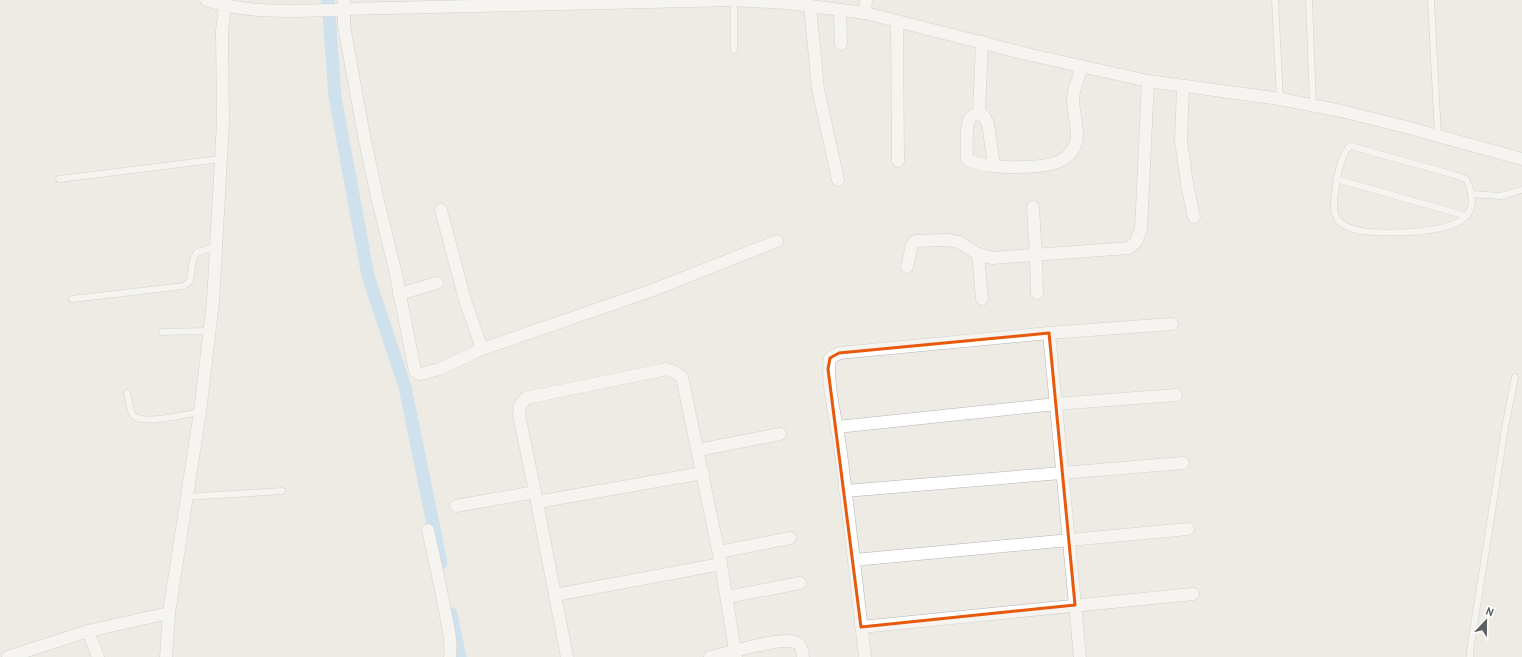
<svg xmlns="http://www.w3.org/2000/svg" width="1522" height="657" font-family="'PT Sans',sans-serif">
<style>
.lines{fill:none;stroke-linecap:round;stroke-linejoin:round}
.canal{stroke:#a8d5f8;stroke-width:13}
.lane-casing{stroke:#b1b4b8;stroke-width:7}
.street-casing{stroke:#b1b4b8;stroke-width:13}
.lane{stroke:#fff;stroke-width:6}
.street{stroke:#fff;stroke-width:12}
.marked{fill:none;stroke:#e8590c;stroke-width:3;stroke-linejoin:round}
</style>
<rect width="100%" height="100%" fill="#edebe4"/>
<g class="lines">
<!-- canal -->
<g class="canal">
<path d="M328 0 335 97 368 276 405 387 441 563"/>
<path d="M451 614 460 657"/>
</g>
<!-- lane casing -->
<g class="lane-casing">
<g id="lane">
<path d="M1275 0 1280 99"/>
<path d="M1309 0 1313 105"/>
<path d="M1431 0 1438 136"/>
<path d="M734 50V0"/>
<path d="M1350 146 1455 175 1466 179C1489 225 1441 230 1409 232 1390 232 1352 236 1338 220 1331 210 1335 196 1336 185 1337 175 1343 151 1350 146Z"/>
<path d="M59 179 221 159"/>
<path d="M1336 179 1467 216"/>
<path d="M1471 194 1501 196 1522 190"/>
<path d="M72 299 184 286 190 281 193 260 197 252 215 247"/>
<path d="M162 332 209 331"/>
<path d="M127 393C129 399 129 409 133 415 140 426 187 414 200 412"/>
<path d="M186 497 282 491"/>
<path d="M1470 657V651L1505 428 1515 377"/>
</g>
</g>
<!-- street casing -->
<g class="street-casing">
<g id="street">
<path d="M206 0C248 14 293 11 337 10L344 9 734 0 787 3 865 13 1031 55 1148 81 1280 99 1341 111 1402 126 1522 159"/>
<path d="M344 0V26L364 136 378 201 395 270 415 371 420 374 440 369 482 349 653 290 777 241"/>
<path d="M810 6 818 89 838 180"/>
<path d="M840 10 841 44"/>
<path d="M865 13 866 0"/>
<path d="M897 21 898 161"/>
<path d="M982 42 979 113C975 114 972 115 970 118 965 127 967 148 967 159 977 166 1008 168 1021 167 1043 167 1076 165 1077 135 1077 123 1073 110 1073 98 1074 87 1079 76 1082 66"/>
<path d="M1183 87 1181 140 1187 184 1194 217"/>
<path d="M979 113 984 116 988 124 994 165"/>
<path d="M1033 207 1036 256 1037 293"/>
<path d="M441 210 465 300 482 349"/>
<path d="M978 254 982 299"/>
<path d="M907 267 912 245 915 241 947 240 959 242 978 254 992 258 1129 248 1136 242 1141 229 1148 81"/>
<path d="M399 294 437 283"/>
<path d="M1049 333 1080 657"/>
<path d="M837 427 1056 404 1176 395"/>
<path d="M698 450 780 434"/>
<path d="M845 491 1183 463"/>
<path d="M537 502 703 473"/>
<path d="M456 506 535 492"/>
<path d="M428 530C434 557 440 584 445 611 448 626 452 642 450 657"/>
<path d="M719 552 790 538"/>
<path d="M854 560 1188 529"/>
<path d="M555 595 721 564"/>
<path d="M727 597 800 583"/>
<path d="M861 627 1193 594"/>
<path d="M88 631 98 657"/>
<path d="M8 657 88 631 169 613"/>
<path d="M166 657 169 613 200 412 213 302 223 122 222 31 225 6"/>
<path d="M567 657 535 492 519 415 520 405 526 398 667 369 675 372 682 377 721 564 736 657"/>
<path d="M710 657C728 653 779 637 795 642 801 644 803 651 803 657"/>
<path d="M865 657C857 586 849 516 840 445 836 420 826 381 830 358L839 353 1049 333 1172 324"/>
</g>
</g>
<!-- lane -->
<use href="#lane" class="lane"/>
<!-- street -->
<use href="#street" class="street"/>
</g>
<!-- marked area -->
<path d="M0 0H1522V657H0ZM1049 333 1075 605 861 627 828 369 830 358 839 353Z" fill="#edebe4" fill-opacity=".55" fill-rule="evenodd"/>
<path class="marked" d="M1049 333 1075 605 861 627 828 369 830 358 839 353Z"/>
<!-- north arrow -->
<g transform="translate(1486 621) rotate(22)" stroke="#ffffff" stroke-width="3" paint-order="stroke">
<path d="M0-3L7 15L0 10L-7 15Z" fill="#5c5f63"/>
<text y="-6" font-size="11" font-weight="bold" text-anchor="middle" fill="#5c5f63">N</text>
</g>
</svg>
